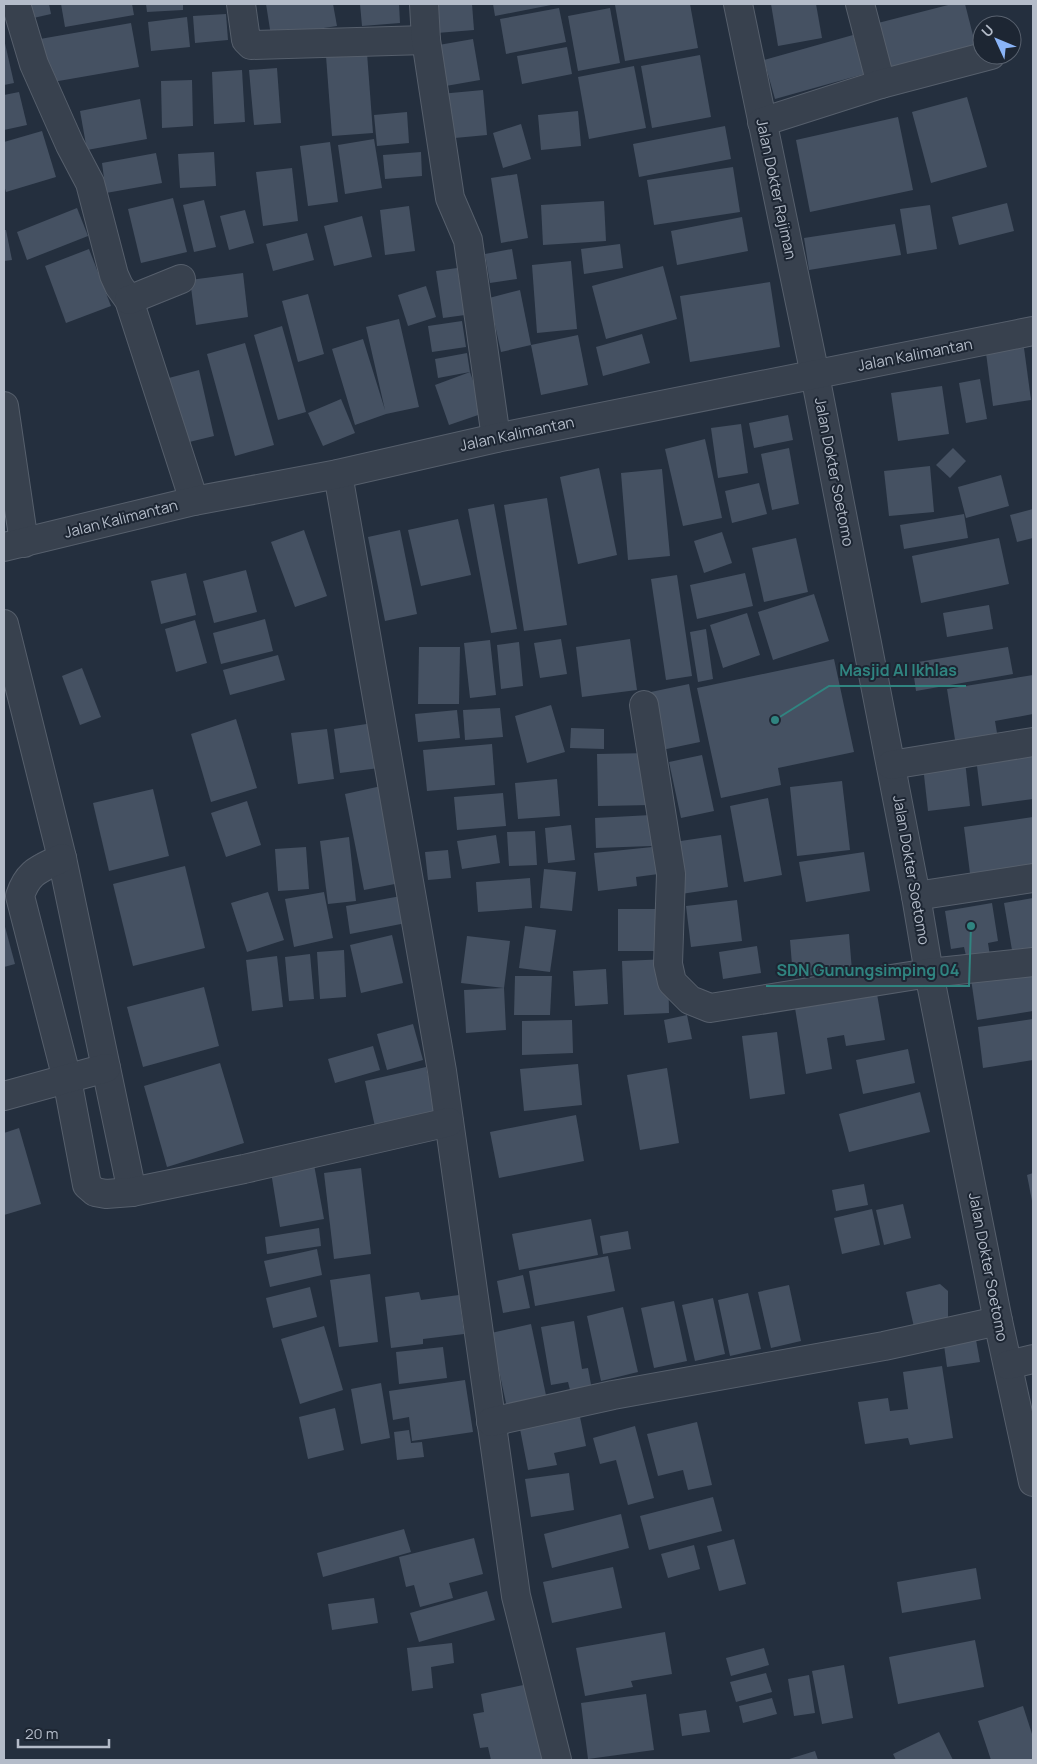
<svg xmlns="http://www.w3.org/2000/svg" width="1037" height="1764" font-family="Manrope,sans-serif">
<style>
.building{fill:#455162}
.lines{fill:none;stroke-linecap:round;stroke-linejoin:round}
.minor-casing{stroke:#565f6c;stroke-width:30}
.minor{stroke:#38414e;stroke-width:28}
.labels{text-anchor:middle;stroke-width:4;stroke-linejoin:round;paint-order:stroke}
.street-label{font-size:15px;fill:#b4bcc9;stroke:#1d2633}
.leader{fill:none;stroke:#308480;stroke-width:2}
.callout-dot{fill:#308480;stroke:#1d2633;stroke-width:2}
.callout-label{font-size:16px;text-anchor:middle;font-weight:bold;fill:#308480;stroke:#1d2633;stroke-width:4;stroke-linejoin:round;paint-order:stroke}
</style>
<rect width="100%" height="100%" fill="#242f3e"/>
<!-- building -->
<g class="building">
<path d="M26 4H49L51 14 29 19Z"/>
<path d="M61 4H132L134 15 65 27Z"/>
<path d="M146 4H183V10L147 12Z"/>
<path d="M266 4H333L337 26 271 36Z"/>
<path d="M360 4H399L400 23 362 26Z"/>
<path d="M435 4H472L474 30 437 33Z"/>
<path d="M493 4H551V5L495 16Z"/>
<path d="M624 4H690L698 48 625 61 615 5Z"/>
<path d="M771 4H816L822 38 778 46Z"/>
<path d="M952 4H965L976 47 890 69 878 23Z"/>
<path d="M559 8 566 42 506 54 500 19Z"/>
<path d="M610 8 620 63 578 71 568 16Z"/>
<path d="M226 14 228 40 195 43 193 16Z"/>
<path d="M187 17 190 47 151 51 148 22Z"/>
<path d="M131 23 139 67 47 83 40 39Z"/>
<path d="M853 35 864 74 775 99 764 60Z"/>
<path d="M4 39 14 83 4 85Z"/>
<path d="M473 39 480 80 440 87 433 46Z"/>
<path d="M567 47 572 74 522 84 517 56Z"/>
<path d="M367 53 373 133 332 136 326 56Z"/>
<path d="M700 55 711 117 652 128 641 66Z"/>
<path d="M634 66 646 128 589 139 578 77Z"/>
<path d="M277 68 281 123 254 125 249 70Z"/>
<path d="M242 70 245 122 214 124 212 72Z"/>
<path d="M192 80 193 126 162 128 161 81Z"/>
<path d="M483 90 487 135 444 139 440 94Z"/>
<path d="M19 92 27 125 4 130V95Z"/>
<path d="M967 97 987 167 931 183 912 112Z"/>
<path d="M140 99 147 139 87 150 80 111Z"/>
<path d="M578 111 581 146 541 150 538 115Z"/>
<path d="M407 112 409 143 377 146 374 115Z"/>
<path d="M898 117 913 190 810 212 796 140Z"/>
<path d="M521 124 531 159 503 168 493 133Z"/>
<path d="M725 126 731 159 639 177 633 144Z"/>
<path d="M42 131 56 177 6 192 4 185V142Z"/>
<path d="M374 139 382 188 345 194 338 145Z"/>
<path d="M330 142 338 202 308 206 300 146Z"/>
<path d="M214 152 216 186 180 188 178 154Z"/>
<path d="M421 152 422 176 385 179 383 155Z"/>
<path d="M156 153 162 183 106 193 102 163Z"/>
<path d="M733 167 740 212 654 225 647 180Z"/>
<path d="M292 168 298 221 263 226 256 172Z"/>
<path d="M517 174 528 238 501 243 491 178Z"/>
<path d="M173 198 187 252 141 263 128 209Z"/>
<path d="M204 200 216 247 194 252 183 205Z"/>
<path d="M604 201 606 241 543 245 541 205Z"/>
<path d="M1007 203 1014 231 959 245 952 217Z"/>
<path d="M930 205 937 249 907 254 900 209Z"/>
<path d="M409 206 415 251 385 255 380 210Z"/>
<path d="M77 208 88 236 27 260 17 232Z"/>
<path d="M245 210 254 243 229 250 220 216Z"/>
<path d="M362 216 372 257 334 266 324 226Z"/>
<path d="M742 217 748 251 677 265 671 231Z"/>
<path d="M895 224 901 255 809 270 804 238Z"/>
<path d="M4 230H6L12 260 4 261Z"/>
<path d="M307 233 314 260 273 271 266 244Z"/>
<path d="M620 244 623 268 584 274 581 249Z"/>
<path d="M89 249 111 306 66 323 45 266Z"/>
<path d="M512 249 517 279 490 283 485 254Z"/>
<path d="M571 261 577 329 537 333 532 265Z"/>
<path d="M663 266 677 319 606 339 592 286Z"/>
<path d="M457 268 465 315 443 318 436 271Z"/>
<path d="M243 273 248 317 196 325 190 280Z"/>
<path d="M770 282 780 347 690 362 680 296Z"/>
<path d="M426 286 436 317 408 326 398 295Z"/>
<path d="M520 290 531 345 501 352 489 298Z"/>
<path d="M308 294 324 354 298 362 282 301Z"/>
<path d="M399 319 419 407 386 414 355 425 332 349 363 339 385 410 366 327Z"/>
<path d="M462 321 466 347 432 352 428 326Z"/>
<path d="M282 326 306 412 278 420 254 335Z"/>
<path d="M642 334 650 363 603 376 596 347Z"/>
<path d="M578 335 588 385 541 395 531 345Z"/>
<path d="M245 343 274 445 235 456 207 354Z"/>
<path d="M1024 348 1031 400 993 406 986 353Z"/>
<path d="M467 353 470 372 438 378 435 359Z"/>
<path d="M199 370 214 436 181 444 165 379Z"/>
<path d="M470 372 484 413 449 425 435 385Z"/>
<path d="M980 379 987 419 966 423 959 383Z"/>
<path d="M942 386 949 434 898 441 891 393Z"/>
<path d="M341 399 355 433 323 446 308 413Z"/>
<path d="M788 415 793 440 754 448 749 423Z"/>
<path d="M741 424 748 473 718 478 711 428Z"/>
<path d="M705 439 722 518 683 526 665 449Z"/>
<path d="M789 448 799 504 772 510 761 454Z"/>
<path d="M953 448 966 461 950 478 936 465Z"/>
<path d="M930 466 934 512 889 516 884 471Z"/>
<path d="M599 468 617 555 578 564 560 477Z"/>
<path d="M662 469 670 556 628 560 621 473Z"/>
<path d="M1001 475 1009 506 966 518 958 487Z"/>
<path d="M759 483 767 514 732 523 725 491Z"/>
<path d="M547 498 567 625 524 631 504 505Z"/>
<path d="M494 504 517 629 491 633 468 509Z"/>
<path d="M1033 509V538L1017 542 1010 515Z"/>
<path d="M964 514 968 538 904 549 900 525Z"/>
<path d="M458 519 471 575 421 586 408 530Z"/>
<path d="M304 530 327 596 295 607 271 542Z"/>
<path d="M400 530 417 614 385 621 368 537Z"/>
<path d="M722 532 732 563 704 573 694 541Z"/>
<path d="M796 538 808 592 764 602 752 548Z"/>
<path d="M999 538 1009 584 921 603 912 556Z"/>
<path d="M246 570 257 612 214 623 203 581Z"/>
<path d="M186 573 196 615 161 624 151 581Z"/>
<path d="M745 573 753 606 697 619 690 585Z"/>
<path d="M677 575 692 676 666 680 651 579Z"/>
<path d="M814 594 829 641 773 660 758 612Z"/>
<path d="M989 605 993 629 947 637 943 613Z"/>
<path d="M747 613 760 655 723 668 710 625Z"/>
<path d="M265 619 273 651 221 664 213 633Z"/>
<path d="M195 620 207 663 176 672 165 629Z"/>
<path d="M706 629 713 679 698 682 690 632Z"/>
<path d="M561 639 567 674 540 678 534 643Z"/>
<path d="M630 639 637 690 582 697 576 647Z"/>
<path d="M490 640 496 695 470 698 464 643Z"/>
<path d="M519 642 523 686 501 689 497 645Z"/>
<path d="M419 647H460L459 704H418Z"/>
<path d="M1008 647 1013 674 916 691 912 663Z"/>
<path d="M278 655 285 680 230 695 223 670Z"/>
<path d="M834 659 854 752 778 768 781 785 721 798 697 688Z"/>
<path d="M82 668 101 717 80 725 62 676Z"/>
<path d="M1033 675V714L995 721 998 739 956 746 947 689Z"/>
<path d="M689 684 700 742 657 751 646 693Z"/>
<path d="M551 705 565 752 527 763 515 716Z"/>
<path d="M500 708 503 737 465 740 463 710Z"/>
<path d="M457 710 460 738 418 742 415 714Z"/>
<path d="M236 719 257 788 211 802 191 734Z"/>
<path d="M373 723 379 768 340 773 334 729Z"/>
<path d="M571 728 604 729V749L570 748Z"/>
<path d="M327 729 334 779 298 784 291 733Z"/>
<path d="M492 744 495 785 427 791 423 750Z"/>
<path d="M1033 751V799L982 806 976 758Z"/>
<path d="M651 753V805L598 806 597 754Z"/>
<path d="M702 755 714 811 681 818 669 762Z"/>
<path d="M965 761 970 806 928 811 923 766Z"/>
<path d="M557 779 560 816 518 819 515 783Z"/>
<path d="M842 781 850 850 797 856 790 787Z"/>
<path d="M386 785 405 882 364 890 345 794Z"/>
<path d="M153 789 169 856 109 871 93 803Z"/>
<path d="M503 793 506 826 457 830 454 797Z"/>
<path d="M768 798 782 875 744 882 730 806Z"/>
<path d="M247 801 261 845 226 857 211 813Z"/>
<path d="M651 815 652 846 596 848 595 818Z"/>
<path d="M1033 817V872L971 881 964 827Z"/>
<path d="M571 825 575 860 548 863 545 828Z"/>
<path d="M535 831 537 865 509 866 507 832Z"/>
<path d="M496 835 500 863 462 869 457 841Z"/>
<path d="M721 835 728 887 681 894 674 842Z"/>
<path d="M349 837 356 901 328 904 320 841Z"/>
<path d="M662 846 666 873 636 877 637 886 598 891 594 853Z"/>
<path d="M306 847 309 889 278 891 275 849Z"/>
<path d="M448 850 451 878 428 880 425 852Z"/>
<path d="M864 852 870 891 806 902 799 862Z"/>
<path d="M185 866 205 948 133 966 113 884Z"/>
<path d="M544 869 576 872 572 911 540 908Z"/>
<path d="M530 878 532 908 478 912 476 882Z"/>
<path d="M268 892 284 940 247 952 231 903Z"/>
<path d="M324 892 333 938 294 947 285 899Z"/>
<path d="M401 896 406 923 350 934 346 906Z"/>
<path d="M1033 898V952L1013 956 1004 903Z"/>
<path d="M737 900 742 941 691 947 686 906Z"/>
<path d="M992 903 998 941 988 943 990 956 967 960 964 947 951 949 945 911Z"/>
<rect x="618" y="909" width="44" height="42"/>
<path d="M4 923 15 964 4 967Z"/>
<path d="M525 926 556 930 550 972 519 968Z"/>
<path d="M849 934 852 971 793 977 790 940Z"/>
<path d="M392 935 403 983 361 993 350 945Z"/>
<path d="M467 936 510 941 504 988 506 1030 466 1033 464 990 504 988 461 983Z"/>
<path d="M757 946 761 973 723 979 719 952Z"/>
<path d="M344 950 346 997 320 999 317 952Z"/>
<path d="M310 954 314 999 289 1001 285 957Z"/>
<path d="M277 956 283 1007 252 1011 246 960Z"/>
<path d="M668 959 669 1013 624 1015 622 961Z"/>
<path d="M606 969 608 1004 575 1006 573 971Z"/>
<path d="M1032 970 1033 1011 977 1020 971 979Z"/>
<path d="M515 976H552L550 1015H514Z"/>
<path d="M204 987 219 1046 143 1067 127 1007Z"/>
<path d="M877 994 885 1040 846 1046 844 1035 827 1038 832 1069 806 1074 795 1008Z"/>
<path d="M687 1015 692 1039 668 1043 664 1020Z"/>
<path d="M1033 1019V1060L983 1068 978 1027Z"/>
<path d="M572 1020 573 1053 522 1055V1021Z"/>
<path d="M413 1024 423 1060 387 1070 377 1034Z"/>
<path d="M777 1032 785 1094 750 1099 742 1036Z"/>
<path d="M373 1046 380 1070 335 1083 328 1059Z"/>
<path d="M908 1049 915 1083 863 1094 856 1060Z"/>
<path d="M220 1063 244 1143 167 1167 144 1086Z"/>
<path d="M578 1064 582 1105 524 1111 520 1069Z"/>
<path d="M426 1067 438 1122 377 1136 365 1081Z"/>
<path d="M667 1068 679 1143 640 1150 627 1075Z"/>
<path d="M920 1092 930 1132 849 1152 839 1114Z"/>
<path d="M576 1115 584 1161 499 1178 490 1132Z"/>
<path d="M19 1128 41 1204 4 1215V1133Z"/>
<path d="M313 1159 324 1219 280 1227 270 1166Z"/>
<path d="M361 1168 371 1254 334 1259 324 1173Z"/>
<path d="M1033 1173V1201H1032L1027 1175Z"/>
<path d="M864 1184 868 1205 836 1211 832 1190Z"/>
<path d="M903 1204 911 1238 884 1245 876 1210Z"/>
<path d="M872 1209 880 1245 842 1254 834 1218Z"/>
<path d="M591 1219 598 1255 519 1270 512 1234Z"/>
<path d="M319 1228 321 1246 267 1254 265 1237Z"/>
<path d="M628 1231 631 1249 603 1254 600 1236Z"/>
<path d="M317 1249 322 1275 270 1287 264 1261Z"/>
<path d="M608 1256 615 1291 535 1306 529 1271Z"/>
<path d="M370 1274 378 1342 339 1347 330 1280Z"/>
<path d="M523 1275 530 1308 503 1313 497 1281Z"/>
<path d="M940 1284 948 1291V1319L914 1327 906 1292Z"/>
<path d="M789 1285 801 1341 771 1348 758 1292Z"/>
<path d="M310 1287 317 1317 273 1328 266 1298Z"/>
<path d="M419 1292 421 1300 459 1295 464 1334 423 1339V1344L391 1348 385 1297Z"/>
<path d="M748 1293 761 1349 730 1356 718 1300Z"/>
<path d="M713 1298 725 1354 695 1361 682 1305Z"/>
<path d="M674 1301 687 1361 654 1368 641 1308Z"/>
<path d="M623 1307 638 1372 601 1381 587 1316Z"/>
<path d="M574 1321 582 1369 588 1368 592 1390 571 1394 568 1382 551 1385 541 1327Z"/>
<path d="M531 1324 547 1400 507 1408 491 1333Z"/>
<path d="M324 1326 343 1390 300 1404 281 1339Z"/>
<path d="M976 1340 980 1362 947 1367 944 1345Z"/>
<path d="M443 1347 447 1378 399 1384 396 1352Z"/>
<path d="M942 1366 953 1438 910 1445 908 1438 865 1444 858 1402 888 1398 890 1411 908 1409 903 1372Z"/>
<path d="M465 1380 473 1432 412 1441 409 1417 393 1420 389 1391Z"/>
<path d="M381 1383 390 1438 361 1444 351 1389Z"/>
<path d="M335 1408 344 1450 308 1459 299 1417Z"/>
<path d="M580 1417 586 1446 554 1453 557 1465 528 1470 520 1429Z"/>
<path d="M697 1422 712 1485 688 1490 683 1470 658 1476 647 1434Z"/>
<path d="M635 1426 654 1498 628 1505 616 1460 600 1464 593 1438Z"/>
<path d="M409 1430 411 1443 422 1442 424 1457 397 1460 394 1432Z"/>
<path d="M569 1473 574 1510 531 1517 525 1479Z"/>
<path d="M713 1497 722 1531 649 1550 640 1516Z"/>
<path d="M621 1514 629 1548 552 1568 544 1534Z"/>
<path d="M404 1529 411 1552 323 1577 317 1553Z"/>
<path d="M474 1538 483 1574 449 1583 453 1598 420 1607 414 1585 406 1587 399 1557Z"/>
<path d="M734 1539 746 1584 719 1591 707 1546Z"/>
<path d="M694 1545 700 1569 668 1578 661 1554Z"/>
<path d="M613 1567 622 1608 552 1623 543 1582Z"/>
<path d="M976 1568 981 1599 902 1613 897 1582Z"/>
<path d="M487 1591 495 1620 419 1642 410 1613Z"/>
<path d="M374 1598 378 1623 332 1630 328 1604Z"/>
<path d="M665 1632 672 1674 631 1681 633 1687 585 1696 576 1648Z"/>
<path d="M975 1640 984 1687 898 1704 889 1657Z"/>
<path d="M452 1643 454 1663 431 1667 433 1688 412 1691 407 1648Z"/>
<path d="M764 1648 769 1665 731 1676 726 1658Z"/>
<path d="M844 1665 853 1718 822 1724 812 1671Z"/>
<path d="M766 1673 772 1692 736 1702 730 1682Z"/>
<path d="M809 1675 815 1713 794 1716 788 1679Z"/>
<path d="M528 1684 543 1760H491L488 1747 480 1748 473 1714 484 1712 481 1694Z"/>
<path d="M646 1694 654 1750 588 1759 581 1703Z"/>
<path d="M772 1698 777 1714 743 1723 739 1706Z"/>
<path d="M1023 1706 1033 1737V1760H991L978 1721Z"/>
<path d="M706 1710 710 1732 682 1736 679 1714Z"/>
<path d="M939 1732 953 1760H896L893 1754Z"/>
<path d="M815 1751 818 1760H786Z"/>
</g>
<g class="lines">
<!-- minor casing -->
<g class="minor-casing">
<g id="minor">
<path d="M16 4 34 64 70 145 90 183 114 275 119 286 129 300 194 501"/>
<path d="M241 4 246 40 251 45 426 40"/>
<path d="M424 4 426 40 450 198 468 240 496 438"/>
<path d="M738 4 815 375 916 896 929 973 998 1321 1033 1482"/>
<path d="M860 4 881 84"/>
<path d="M762 122 881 84 991 55"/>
<path d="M129 300 181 279"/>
<path d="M4 406 24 543"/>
<path d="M338 474 442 1071 516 1596 557 1760"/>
<path d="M4 547 194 501 338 474 496 438 1033 331"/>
<path d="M4 624 62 858 132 1192"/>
<path d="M644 705 671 874 668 964 672 982 690 1000 710 1008 929 973 1033 962"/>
<path d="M891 765 1033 742"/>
<path d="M62 858C40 869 28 871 20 896L67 1079 87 1185 95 1192 106 1194 132 1192 244 1169 449 1122"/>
<path d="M916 896 1033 878"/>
<path d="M4 1096 106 1068"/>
<path d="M1008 1365 1033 1359"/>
<path d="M491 1422 613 1395 884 1346 998 1321"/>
</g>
</g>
<!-- minor -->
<use href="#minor" class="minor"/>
</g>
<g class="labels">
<!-- street labels -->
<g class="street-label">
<text transform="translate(776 189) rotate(78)" y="5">Jalan Dokter Rajiman</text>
<text transform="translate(915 355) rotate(-11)" y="5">Jalan Kalimantan</text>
<text transform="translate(517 434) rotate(-12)" y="5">Jalan Kalimantan</text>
<text transform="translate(834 472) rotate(79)" y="5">Jalan Dokter Soetomo</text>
<text transform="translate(121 519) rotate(-14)" y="5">Jalan Kalimantan</text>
<text transform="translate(911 870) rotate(80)" y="5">Jalan Dokter Soetomo</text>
<text transform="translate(988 1267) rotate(79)" y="5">Jalan Dokter Soetomo</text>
</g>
</g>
<!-- callouts -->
<path class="leader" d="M775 720L829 686H966M971 926L969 986H766"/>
<g class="callout-dot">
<circle cx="775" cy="720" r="5"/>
<circle cx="971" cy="926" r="5"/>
</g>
<g class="callout-label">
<text x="898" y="676">Masjid Al Ikhlas</text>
<text x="868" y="976">SDN Gunungsimping 04</text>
</g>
<!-- border -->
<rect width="1037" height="1764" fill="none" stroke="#b4bcc9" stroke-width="10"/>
<!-- north arrow -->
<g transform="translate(997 40) rotate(314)"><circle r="24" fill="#1d2633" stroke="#59626f"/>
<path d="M0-4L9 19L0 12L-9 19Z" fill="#8ab4f8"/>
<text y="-8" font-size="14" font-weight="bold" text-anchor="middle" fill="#b4bcc9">U</text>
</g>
<!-- scale -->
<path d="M18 1739v8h91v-8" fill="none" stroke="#b4bcc9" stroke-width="2.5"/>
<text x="25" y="1739" font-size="15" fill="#b4bcc9" stroke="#1d2633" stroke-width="4" paint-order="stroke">20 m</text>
</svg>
